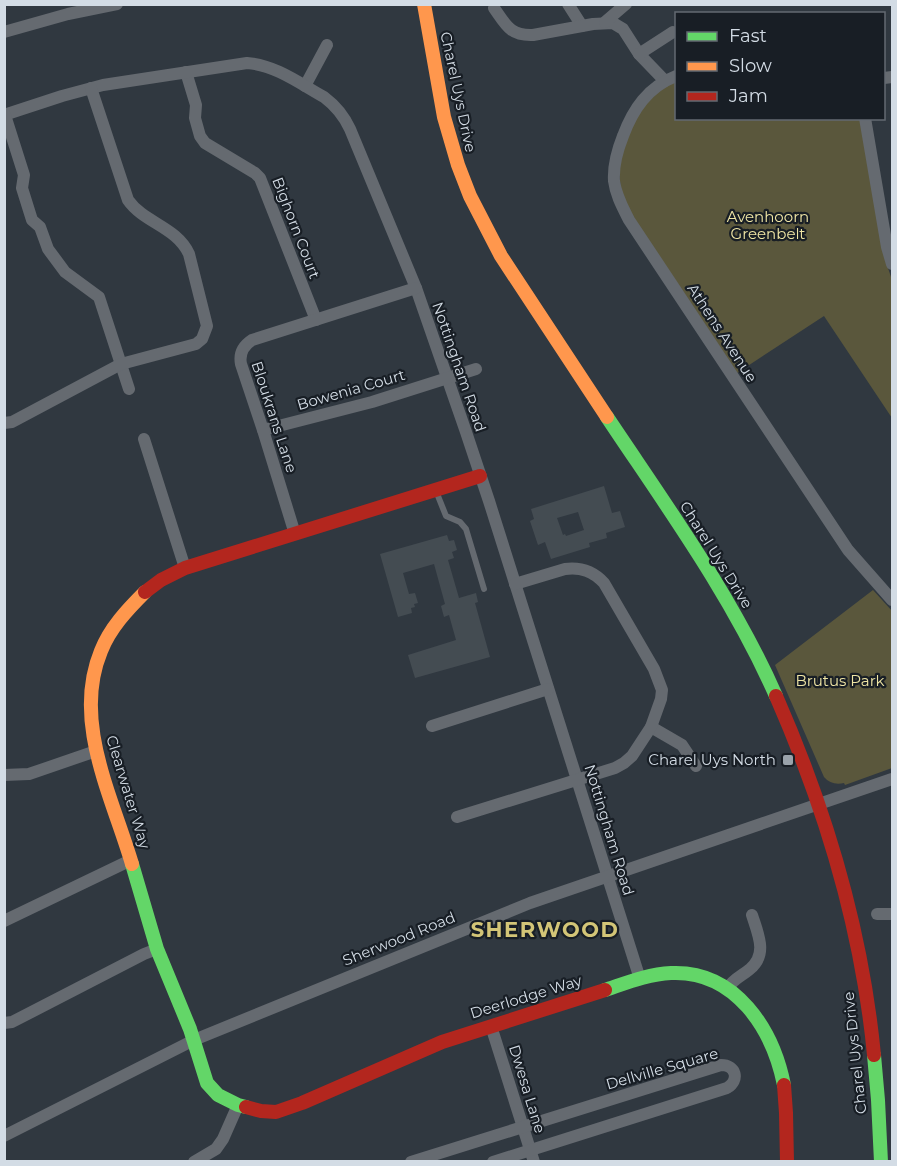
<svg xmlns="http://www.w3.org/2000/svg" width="897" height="1166" font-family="Montserrat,sans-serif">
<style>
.green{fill:#5a573c}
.building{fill:#444c52;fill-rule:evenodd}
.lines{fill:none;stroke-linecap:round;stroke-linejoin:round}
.lane{stroke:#656a70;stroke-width:6}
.street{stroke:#656a70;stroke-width:12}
.fast{stroke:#63d668;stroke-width:14}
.slow{stroke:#ff974d;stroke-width:14}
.jam{stroke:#b3261e;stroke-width:14}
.poi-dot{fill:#9aa3ab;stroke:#181e25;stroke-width:2}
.labels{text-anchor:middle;stroke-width:4.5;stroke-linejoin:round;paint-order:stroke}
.street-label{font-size:15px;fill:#d3dce5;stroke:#181e25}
.park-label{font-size:15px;fill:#f0e6a5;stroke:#181e25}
.poi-label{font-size:15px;fill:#d3dce5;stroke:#181e25;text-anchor:end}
.district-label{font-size:21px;font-weight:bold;letter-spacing:1.5px;fill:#d3c577;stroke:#181e25}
</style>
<rect width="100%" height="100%" fill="#303840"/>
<!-- green -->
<g class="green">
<path d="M676 81V118L860 119 886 262 892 280V418L824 316 737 373 630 212C625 203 621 192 620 181 617 156 632 118 649 99 656 91 667 85 676 81Z"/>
<path d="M873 590 892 611V768L845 785 844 783C836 785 829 783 824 777L775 665Z"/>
</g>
<!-- building -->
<g class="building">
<path d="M604 486 612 513 620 511 625 527 606 533 607 538 589 543 590 547 551 559 545 542 538 545 530 521 534 519 531 509ZM578 512 584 530 566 536 565 534 563 535 557 518Z"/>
<path d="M447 535 449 541 454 540 457 550 452 552 454 558 448 560 459 598 476 593 478 602 475 603 490 657 415 678 408 655 456 640 449 615 444 617 441 606 445 604 434 564 403 573 409 594 415 593 418 603 414 604 415 607 411 608 412 613 398 617 380 554Z"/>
</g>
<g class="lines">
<!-- lane -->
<path class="lane" d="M436 491 446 516 460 522 466 529 484 589"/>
<!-- street -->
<g class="street">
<path d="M568 4 582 26"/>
<path d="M494 8C506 25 510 36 533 35L593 24 613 23 623 29 639 54 665 81"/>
<path d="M605 22 626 4"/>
<path d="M4 32 68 14 117 4"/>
<path d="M639 54 673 32"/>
<path d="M186 72 196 105 195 118 200 136 205 143 255 173 260 178 316 320"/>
<path d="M676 76C648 87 633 109 623 136 617 151 613 165 614 181 616 196 623 208 629 220L848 550 892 600"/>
<path d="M884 78 892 77"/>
<path d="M305 86 327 45"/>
<path d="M4 115 62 96 103 85 247 63C275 65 299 83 324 97 336 106 344 116 350 129L416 288 466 432 489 501 640 979"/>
<path d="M5 115 24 175 22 188 32 220 40 227 48 249 65 272 99 297 129 389"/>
<path d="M865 118 887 247 892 264"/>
<path d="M4 423 12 422 121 364 196 344 202 339 207 326 189 254C177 227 144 223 128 200L91 88"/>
<path d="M263 430 372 402 476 369"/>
<path d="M144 439 185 568"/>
<path d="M295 534 263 430 241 364C239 354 243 346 252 340L416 288"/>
<path d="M432 726 548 689"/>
<path d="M651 727 682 745 696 766"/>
<path d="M4 775 29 774 96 751"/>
<path d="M457 817 615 768 624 763 632 756 651 727 661 699 662 690 654 669 604 583C593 571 581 567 565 569L515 584"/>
<path d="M877 914H892"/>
<path d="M4 921 131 860"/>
<path d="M728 988C733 979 742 976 750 969 768 954 758 934 752 915"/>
<path d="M4 1023 12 1022 144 954 157 949"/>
<path d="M491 1026 534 1162"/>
<path d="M4 1136 194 1040 530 903 892 779"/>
<path d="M194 1162 216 1149 223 1139 238 1105"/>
<path d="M411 1162 721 1065C736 1065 740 1080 727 1088L493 1162"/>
</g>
<!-- fast -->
<g class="fast">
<path d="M607 417C667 507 732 596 776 696"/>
<path d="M132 864 157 949 190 1029 207 1083 218 1095 238 1105 246 1107"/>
<path d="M605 990C626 983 648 974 671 973 736 970 773 1030 784 1085"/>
<path d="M874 1055 878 1100 881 1162"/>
</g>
<!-- slow -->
<g class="slow">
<path d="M424 4 444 117 458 165 470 196 501 256 607 417"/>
<path d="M132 864C112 796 72 721 101 651 110 628 127 610 145 592"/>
</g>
<!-- jam -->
<g class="jam">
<path d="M145 592 161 580 185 568 480 476"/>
<path d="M776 696C826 810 862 930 874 1055"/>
<path d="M784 1085 786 1113 787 1162"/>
<path d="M246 1107 261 1111 276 1112 302 1103 442 1042 605 990"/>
</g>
</g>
<!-- markers -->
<rect class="poi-dot" x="782" y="754" width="12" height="12" rx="3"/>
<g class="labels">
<!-- street labels -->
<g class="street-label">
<text transform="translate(458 92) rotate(78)" y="5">Charel Uys Drive</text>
<text transform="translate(296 228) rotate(69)" y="5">Bighorn Court</text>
<text transform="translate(722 333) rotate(57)" y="5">Athens Avenue</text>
<text transform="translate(459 367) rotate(71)" y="5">Nottingham Road</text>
<text transform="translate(351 390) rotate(-16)" y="5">Bowenia Court</text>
<text transform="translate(274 417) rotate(72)" y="5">Bloukrans Lane</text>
<text transform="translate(716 555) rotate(58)" y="5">Charel Uys Drive</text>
<text transform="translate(128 792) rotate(73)" y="5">Clearwater Way</text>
<text transform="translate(609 830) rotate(73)" y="5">Nottingham Road</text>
<text transform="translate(399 939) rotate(-22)" y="5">Sherwood Road</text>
<text transform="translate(526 997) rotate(-17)" y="5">Deerlodge Way</text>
<text transform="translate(855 1053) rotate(-96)" y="5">Charel Uys Drive</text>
<text transform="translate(662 1069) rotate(-16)" y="5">Dellville Square</text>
<text transform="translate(527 1089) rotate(73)" y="5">Dwesa Lane</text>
</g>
<!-- park labels -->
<g class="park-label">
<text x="768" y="222">Avenhoorn<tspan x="768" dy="17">Greenbelt</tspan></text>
<text x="840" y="686">Brutus Park</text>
</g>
<!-- poi labels -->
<g class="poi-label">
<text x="776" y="765">Charel Uys North</text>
</g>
<!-- district labels -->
<g class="district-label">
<text x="545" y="937">SHERWOOD</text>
</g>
</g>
<!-- border -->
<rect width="897" height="1166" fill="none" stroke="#d3dce5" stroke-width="12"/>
<!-- legend -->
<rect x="675" y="12" width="210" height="108" fill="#181e25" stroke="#636a72" stroke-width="1.5"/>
<rect x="687" y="32" width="30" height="9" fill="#63d668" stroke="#636a72" stroke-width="1.5"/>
<text x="729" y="42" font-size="18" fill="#d3dce5">Fast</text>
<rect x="687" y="62" width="30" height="9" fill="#ff974d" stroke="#636a72" stroke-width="1.5"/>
<text x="729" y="72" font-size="18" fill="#d3dce5">Slow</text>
<rect x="687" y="92" width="30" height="9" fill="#b3261e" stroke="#636a72" stroke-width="1.5"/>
<text x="729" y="102" font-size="18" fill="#d3dce5">Jam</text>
</svg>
